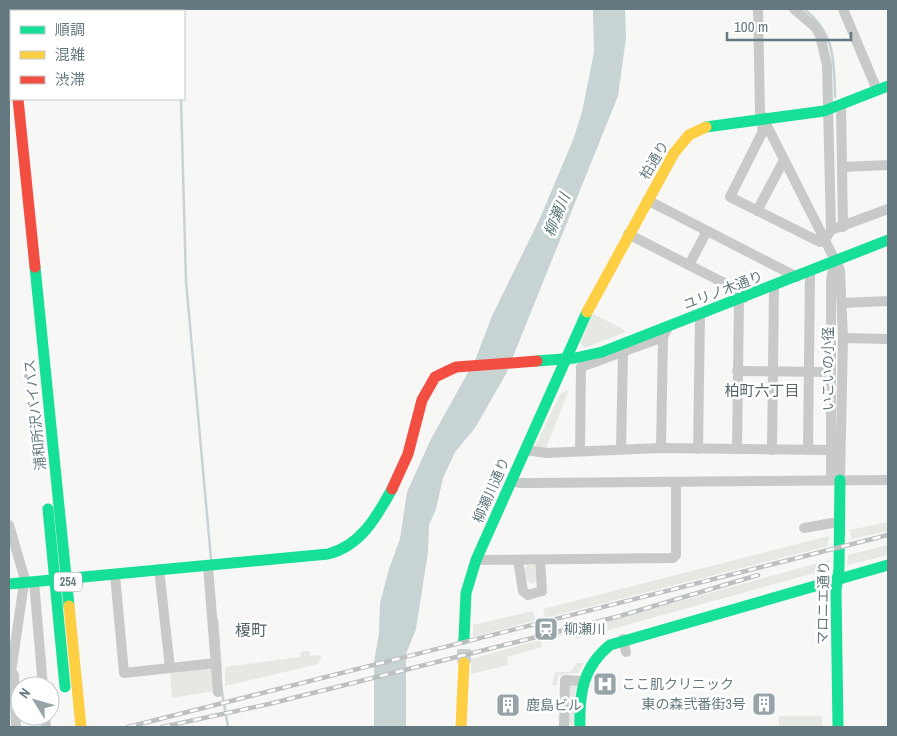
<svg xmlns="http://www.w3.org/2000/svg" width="897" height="736" font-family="'Archivo Narrow','Noto Sans JP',sans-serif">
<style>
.green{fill:#e6e8e4}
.water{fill:#c8d3d4}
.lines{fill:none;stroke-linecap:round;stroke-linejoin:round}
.stream{stroke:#c8d3d4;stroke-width:2.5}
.secondary-tunnel{stroke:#cbd1d2;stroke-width:14;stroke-dasharray:14 7;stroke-linecap:butt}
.street{stroke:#c8caca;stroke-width:10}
.fast{stroke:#16e098;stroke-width:11}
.slow{stroke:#ffcf43;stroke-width:11}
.jam{stroke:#f24e42;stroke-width:11}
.rail-casing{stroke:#bdc0c0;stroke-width:4.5}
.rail{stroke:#fff;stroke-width:2.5;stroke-dasharray:8;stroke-linecap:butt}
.labels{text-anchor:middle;stroke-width:5;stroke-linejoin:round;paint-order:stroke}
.shield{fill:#fff;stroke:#92a1a5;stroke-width:1}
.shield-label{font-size:12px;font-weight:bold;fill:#64797f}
.street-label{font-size:14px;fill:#64797f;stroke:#fff}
.poi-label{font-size:14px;fill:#64797f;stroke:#fff;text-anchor:start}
.water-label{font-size:15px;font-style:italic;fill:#5f7879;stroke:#fff}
.neighbourhood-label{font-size:15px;fill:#56656a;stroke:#fff}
.quarter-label{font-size:16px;fill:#56656a;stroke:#fff}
</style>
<rect width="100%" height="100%" fill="#f7f7f6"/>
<!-- green -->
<g class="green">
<path d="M593 314 623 329 626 332 585 348 580 343Z"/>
<path d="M569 390 545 450H539L535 446 561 393Z"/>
<path d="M888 522V531L852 539 850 530Z"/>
<path d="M829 536 828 546 545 618 543 609Z"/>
<path d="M888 545V555L847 565 848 555Z"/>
<path d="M829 560V569L576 639 574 632 541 641 542 647 507 657 508 665 471 674V659Z"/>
<path d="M527 565H535L536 581 534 584 528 582 524 571Z"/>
<path d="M533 611 536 620 473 637V625Z"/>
<path d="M309 651 311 656 322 655 318 664 225 686V667L300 657 301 652Z"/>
<path d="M577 663H584L578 673 558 675 557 685H552L555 672H570Z"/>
<path d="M212 668 215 691 172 698 170 673Z"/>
<path d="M569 682H576L575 725H568Z"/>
<rect x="779" y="716" width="43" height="11"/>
</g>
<!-- water -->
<path class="water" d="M593 9H625L626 38 618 96 506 374 475 428 455 452 443 478 436 509 429 525 428 552 416 629 406 654V727H374V662L379 633 380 603 389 569 400 539 407 492 431 439 476 358 492 316 540 218 573 140 582 112 594 52Z"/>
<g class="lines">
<!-- stream -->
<g class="stream">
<path d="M179 9V11"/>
<path d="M804 9C835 33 834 60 835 97"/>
<path d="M181 99 186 281 211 559"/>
<path d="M217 619 221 674"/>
<path d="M222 692 228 727"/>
</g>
<!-- secondary-tunnel -->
<path class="secondary-tunnel" d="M464 663V639"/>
<!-- street -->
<g class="street">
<path d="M758 9 760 112 840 270 843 338 840 480"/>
<path d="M794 9 815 27 820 35 827 65 831 230"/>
<path d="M843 9 877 90"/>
<path d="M841 105 843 227"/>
<path d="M763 120 762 133 730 197 820 242 824 241 831 230 888 209"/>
<path d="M842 167 888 165"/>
<path d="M647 200 797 277"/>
<path d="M757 211 784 160"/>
<path d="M628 234 732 287 744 298"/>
<path d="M689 265 707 231"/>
<path d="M842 303 888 301"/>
<path d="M843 338 888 339"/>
<path d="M737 371 831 372"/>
<path d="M661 448 663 337"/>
<path d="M621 449 623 353"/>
<path d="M698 449 700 315"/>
<path d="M737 449 739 300"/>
<path d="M525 450 546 453 661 448 831 450"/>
<path d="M772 450 774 286"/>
<path d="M808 450 810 272"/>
<path d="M580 451 581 367 663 337 668 327"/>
<path d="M512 480 519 483H530L888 480"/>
<path d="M831 480V282L834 261"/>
<path d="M9 525 26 583"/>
<path d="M804 528 838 522"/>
<path d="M476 560 673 558 676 555V482"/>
<path d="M518 560 523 591 528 595 542 591 540 560"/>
<path d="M208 566 218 692"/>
<path d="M159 569 170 668"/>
<path d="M115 575 124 673 216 663"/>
<path d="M34 582 43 686"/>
<path d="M623 639 626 652"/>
<path d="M45 716 46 727"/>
<path d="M16 727 14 675 11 672 24 583"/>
<path d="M564 727 565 680 582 681"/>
</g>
<!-- fast -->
<g class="fast">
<path d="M9 21 11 42"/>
<path d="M706 127 824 111 888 86"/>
<path d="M35 267 69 606"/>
<path d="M537 361 575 358 602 352 888 240"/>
<path d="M48 509 65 687"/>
<path d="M9 584 328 554C361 546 377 516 392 489"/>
<path d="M464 639 466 593 476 560 587 312"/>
<path d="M580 727C579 693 583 667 610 645L888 565"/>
<path d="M838 727 836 590 839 569 840 480"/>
</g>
<!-- slow -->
<g class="slow">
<path d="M587 312 674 153 689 135 706 127"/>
<path d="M69 606 81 727"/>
<path d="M461 727 464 663"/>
</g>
<!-- jam -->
<g class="jam">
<path d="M18 99 35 267"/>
<path d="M392 489 408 454 422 400 435 377 456 367 537 361"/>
</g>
<!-- rail casing -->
<g class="rail-casing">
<g id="rail">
<path d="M128 727 888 535"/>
<path d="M162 727 269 704 620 616 758 575"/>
</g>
</g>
<!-- rail -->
<use href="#rail" class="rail"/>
</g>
<!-- icons -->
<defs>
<g id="station-square" transform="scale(1.25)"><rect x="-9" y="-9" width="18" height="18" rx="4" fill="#97a5a9" stroke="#fff"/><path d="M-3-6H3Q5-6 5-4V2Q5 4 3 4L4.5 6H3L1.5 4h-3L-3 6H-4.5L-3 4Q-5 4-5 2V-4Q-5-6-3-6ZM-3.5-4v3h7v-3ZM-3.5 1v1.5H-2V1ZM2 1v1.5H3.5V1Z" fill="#fff"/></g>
<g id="hospital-square" transform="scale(1.25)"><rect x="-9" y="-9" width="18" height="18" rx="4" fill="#97a5a9" stroke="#fff"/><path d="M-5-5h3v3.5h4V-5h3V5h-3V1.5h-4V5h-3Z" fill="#fff"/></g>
<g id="building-square" transform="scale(1.25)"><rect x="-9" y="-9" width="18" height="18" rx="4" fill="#97a5a9" stroke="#fff"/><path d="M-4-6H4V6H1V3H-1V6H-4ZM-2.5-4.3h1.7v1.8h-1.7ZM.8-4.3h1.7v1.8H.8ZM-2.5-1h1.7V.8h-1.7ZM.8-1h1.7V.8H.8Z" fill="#fff"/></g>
</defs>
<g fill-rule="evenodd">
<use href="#station-square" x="546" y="629"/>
<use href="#hospital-square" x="605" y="684"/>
<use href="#building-square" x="764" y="704"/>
<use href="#building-square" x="508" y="705"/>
</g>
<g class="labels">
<!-- shield labels -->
<rect class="shield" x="54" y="572.5" width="28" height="19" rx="4"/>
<g class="shield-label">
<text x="68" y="586">254</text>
</g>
<!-- street labels -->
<g class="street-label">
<text transform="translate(654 160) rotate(-59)" y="5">柏通り</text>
<text transform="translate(723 290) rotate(-21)" y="5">ユリノ木通り</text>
<text transform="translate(828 369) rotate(-90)" y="5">いこいの小径</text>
<text transform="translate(35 415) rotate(-96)" y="5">浦和所沢バイパス</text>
<text transform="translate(491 490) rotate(-66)" y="5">柳瀬川通り</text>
<text transform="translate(823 603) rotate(-89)" y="5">マロニエ通り</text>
</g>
<!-- poi labels -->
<g class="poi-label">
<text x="564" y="634">柳瀬川</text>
<text x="622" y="689">ここ肌クリニック</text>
<text x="746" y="709" text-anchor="end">東の森弐番街3号</text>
<text x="526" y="710">鹿島ビル</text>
</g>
<!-- water labels -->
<g class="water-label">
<text transform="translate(557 215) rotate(-68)" y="5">柳瀬川</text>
</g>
<!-- neighbourhood labels -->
<g class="neighbourhood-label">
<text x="762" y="396">柏町六丁目</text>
</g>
<!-- quarter labels -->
<g class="quarter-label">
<text x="251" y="636">榎町</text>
</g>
</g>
<!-- border -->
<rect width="897" height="736" fill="none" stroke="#64797f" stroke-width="20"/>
<!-- legend -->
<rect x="10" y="10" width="175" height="90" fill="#ffffff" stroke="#c1c9cc"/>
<rect x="20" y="26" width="25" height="8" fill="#16e098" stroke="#c1c9cc"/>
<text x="55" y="35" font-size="15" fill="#64797f">順調</text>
<rect x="20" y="51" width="25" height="8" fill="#ffcf43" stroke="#c1c9cc"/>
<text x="55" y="60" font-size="15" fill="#64797f">混雑</text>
<rect x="20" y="76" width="25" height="8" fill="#f24e42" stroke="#c1c9cc"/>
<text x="55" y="85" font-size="15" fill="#64797f">渋滞</text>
<!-- north arrow -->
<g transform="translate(35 701) rotate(307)"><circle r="24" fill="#ffffff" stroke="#c1c9cc"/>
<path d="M0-4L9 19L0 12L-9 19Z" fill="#97a5a9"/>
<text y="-8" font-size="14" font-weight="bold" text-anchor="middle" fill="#64797f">N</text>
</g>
<!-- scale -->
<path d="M727 32v8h124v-8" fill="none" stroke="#64797f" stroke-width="2.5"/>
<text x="734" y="32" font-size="15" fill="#64797f" stroke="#ffffff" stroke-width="4" paint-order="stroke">100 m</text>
</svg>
